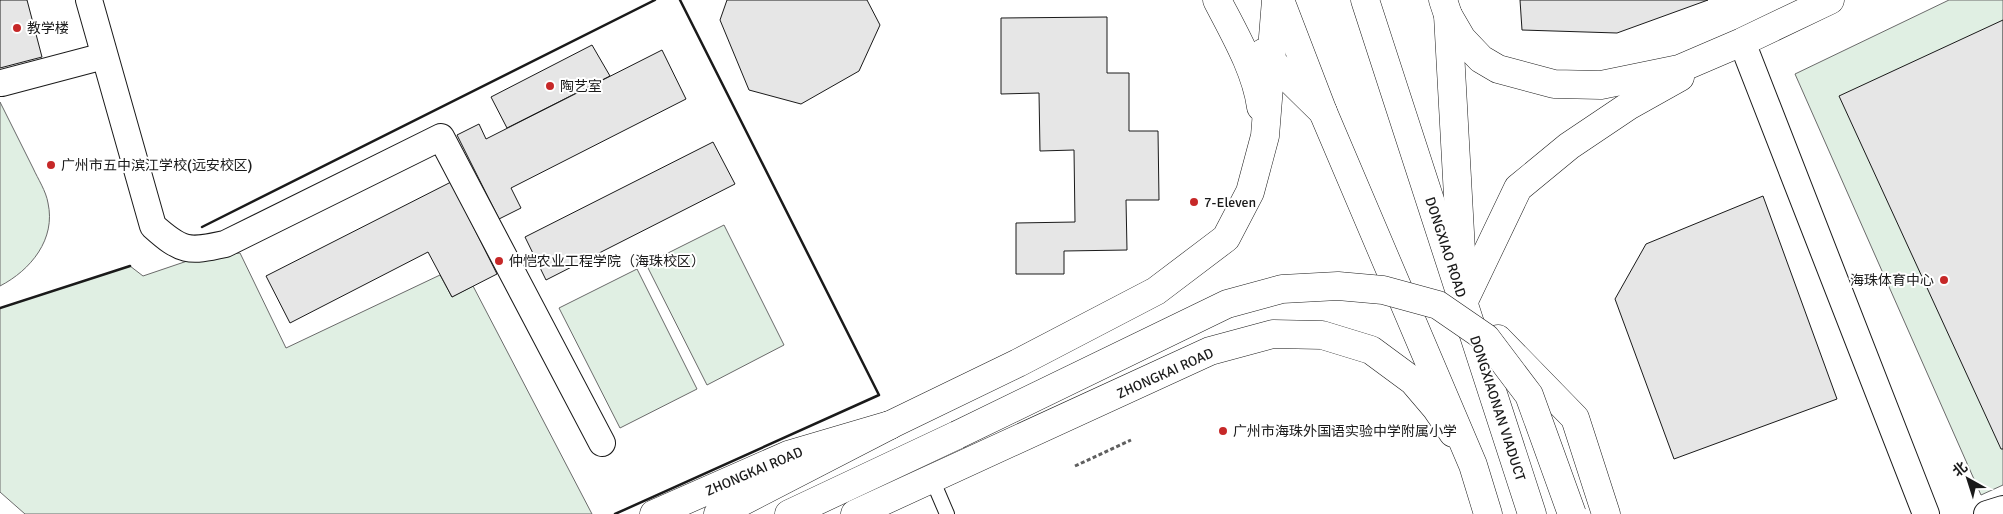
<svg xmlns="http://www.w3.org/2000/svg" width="2003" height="514" font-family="Signika,'Noto Sans SC',sans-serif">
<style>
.green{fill:#e0efe3;stroke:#6a6a6a}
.building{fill:#e6e6e6;stroke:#1a1a1a}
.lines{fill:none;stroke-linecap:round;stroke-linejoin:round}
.service-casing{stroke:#1a1a1a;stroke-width:16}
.minor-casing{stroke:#1a1a1a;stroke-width:28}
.tertiary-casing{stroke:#1a1a1a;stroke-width:29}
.secondary-casing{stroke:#1a1a1a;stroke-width:29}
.primary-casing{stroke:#1a1a1a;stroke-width:29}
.trunk-casing{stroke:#1a1a1a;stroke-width:29}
.path{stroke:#5f5f5f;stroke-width:3;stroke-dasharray:4 2.5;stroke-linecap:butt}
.service{stroke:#fff;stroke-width:14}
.minor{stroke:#fff;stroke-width:26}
.tertiary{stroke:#fff;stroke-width:28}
.secondary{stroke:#fff;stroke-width:28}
.primary{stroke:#fff;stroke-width:28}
.trunk{stroke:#fff;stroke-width:28}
.trunk-bridge-casing{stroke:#1a1a1a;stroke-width:29;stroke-linecap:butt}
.trunk-bridge{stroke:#fff;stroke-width:28}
.wall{stroke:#1a1a1a;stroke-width:2.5}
.poi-dot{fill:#c62828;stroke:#fff;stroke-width:2}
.labels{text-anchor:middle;stroke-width:4;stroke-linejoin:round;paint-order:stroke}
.poi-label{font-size:14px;fill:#1a1a1a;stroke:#fff;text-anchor:start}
.street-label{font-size:14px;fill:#1a1a1a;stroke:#fff}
</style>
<rect width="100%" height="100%" fill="#fff"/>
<!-- green -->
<g class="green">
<path d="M1949 0H2003V485L1981 495 1795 74Z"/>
<path d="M0 102C11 124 22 146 33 168 38 179 46 191 48 203 56 239 31 270 0 286Z"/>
<path d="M724 225 784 345 707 385 646 264Z"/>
<path d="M240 253 286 348 440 275 452 297 473 286 592 514H25L0 492V308L130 266 143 276 202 256Z"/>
<path d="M637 269 697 389 620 428 559 308Z"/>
</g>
<!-- building -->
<g class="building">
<path d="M0 0H27L42 57 0 68Z"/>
<path d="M727 0H867L880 25 859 71 801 104 749 90 720 20Z"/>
<path d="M1520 0H1708L1617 33 1522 30Z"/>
<path d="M1107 17V73H1129V131H1158L1159 200H1126L1127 250 1064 251V274H1016V223L1075 222 1074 150 1040 151 1039 93 1001 94V18Z"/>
<path d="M2003 20V449H2001L1839 96Z"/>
<path d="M592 45 610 76 507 128 491 97Z"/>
<path d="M662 50 686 99 511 188 521 208 499 219 457 135 479 124 486 139Z"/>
<path d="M713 142 735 184 546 280 525 237Z"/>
<path d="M451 182 497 274 452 297 428 252 290 323 266 276Z"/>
<path d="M1763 196 1837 399 1674 459 1615 299 1646 244Z"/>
</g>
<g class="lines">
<!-- service casing -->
<g class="service-casing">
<path id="service" d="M932 479 947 514"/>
</g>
<!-- minor casing -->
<g class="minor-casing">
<g id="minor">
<path d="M89 0 153 226C182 252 188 252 225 244L441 137 602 443"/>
<path d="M1742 42 1926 514"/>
<path d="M2 83 104 56"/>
<path d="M1987 514 2003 509"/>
</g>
</g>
<!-- tertiary casing -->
<g class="tertiary-casing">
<g id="tertiary">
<path d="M1448 15 1462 39 1481 59 1498 69 1554 84 1601 85 1679 69 1742 42 1830 0"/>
<path d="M1463 303 1518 188 1569 146 1630 105 1680 77"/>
</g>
</g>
<!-- secondary casing -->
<g class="secondary-casing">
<g id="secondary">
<path d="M1217 0C1234 33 1256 70 1261 107"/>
<path d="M1443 0 1448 15 1463 287"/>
<path d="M1263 53 1323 112"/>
<path d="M654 514 788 455 890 425 1018 363 1156 291 1226 238 1250 192 1265 136 1276 0"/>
<path d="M855 514 1210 351 1273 334 1322 335 1371 350 1413 381 1436 408 1453 433"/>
</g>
</g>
<!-- primary casing -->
<g class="primary-casing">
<path id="primary" d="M1498 339 1575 418 1606 514"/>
</g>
<!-- trunk casing -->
<g class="trunk-casing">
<g id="trunk">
<path d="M1280 0 1323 112 1473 465 1488 514"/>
<path d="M1365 0 1532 514"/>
<path d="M718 514 890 425"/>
<path d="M789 514 957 435"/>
</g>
</g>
<!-- path -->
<path class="path" d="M1075 466 1131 440"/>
<!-- service -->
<use href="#service" class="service"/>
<!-- minor -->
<use href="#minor" class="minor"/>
<!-- tertiary -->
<use href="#tertiary" class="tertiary"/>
<!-- secondary -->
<use href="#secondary" class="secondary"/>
<!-- primary -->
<use href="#primary" class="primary"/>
<!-- trunk -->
<use href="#trunk" class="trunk"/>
<!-- trunk-bridge casing -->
<g class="trunk-bridge-casing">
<path id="trunk-bridge" d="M957 435 1227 304 1282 289 1338 286 1383 290 1438 305 1486 338 1529 395 1572 514"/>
</g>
<!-- trunk-bridge -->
<use href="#trunk-bridge" class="trunk-bridge"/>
<!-- wall -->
<g class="wall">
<path d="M202 227 655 0"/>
<path d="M0 308 130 266"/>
<path d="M615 514 879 395 680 0"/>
</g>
</g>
<!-- markers -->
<g class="poi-dot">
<circle cx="17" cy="28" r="5"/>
<circle cx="550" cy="86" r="5"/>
<circle cx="51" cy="165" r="5"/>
<circle cx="1194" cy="202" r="5"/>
<circle cx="499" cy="261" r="5"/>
<circle cx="1944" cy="280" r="5"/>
<circle cx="1223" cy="431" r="5"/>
</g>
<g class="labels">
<!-- poi labels -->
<g class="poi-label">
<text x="27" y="33">教学楼</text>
<text x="560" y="91">陶艺室</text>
<text x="61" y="170">广州市五中滨江学校(远安校区)</text>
<text x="1204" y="207">7-Eleven</text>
<text x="509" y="266">仲恺农业工程学院（海珠校区）</text>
<text x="1934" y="285" text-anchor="end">海珠体育中心</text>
<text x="1233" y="436">广州市海珠外国语实验中学附属小学</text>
</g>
<!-- street labels -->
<g class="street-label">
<text transform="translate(1446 247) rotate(72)" y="5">DONGXIAO ROAD</text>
<text transform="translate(1165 373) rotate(-24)" y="5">ZHONGKAI ROAD</text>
<text transform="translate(1498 408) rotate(72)" y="5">DONGXIAONAN VIADUCT</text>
<text transform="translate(754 471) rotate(-23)" y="5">ZHONGKAI ROAD</text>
</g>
</g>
<!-- north arrow -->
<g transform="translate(1968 479) rotate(321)" stroke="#ffffff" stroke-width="4" paint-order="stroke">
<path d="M0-4L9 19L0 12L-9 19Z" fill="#1a1a1a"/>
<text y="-8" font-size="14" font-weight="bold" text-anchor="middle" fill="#1a1a1a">北</text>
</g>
</svg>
